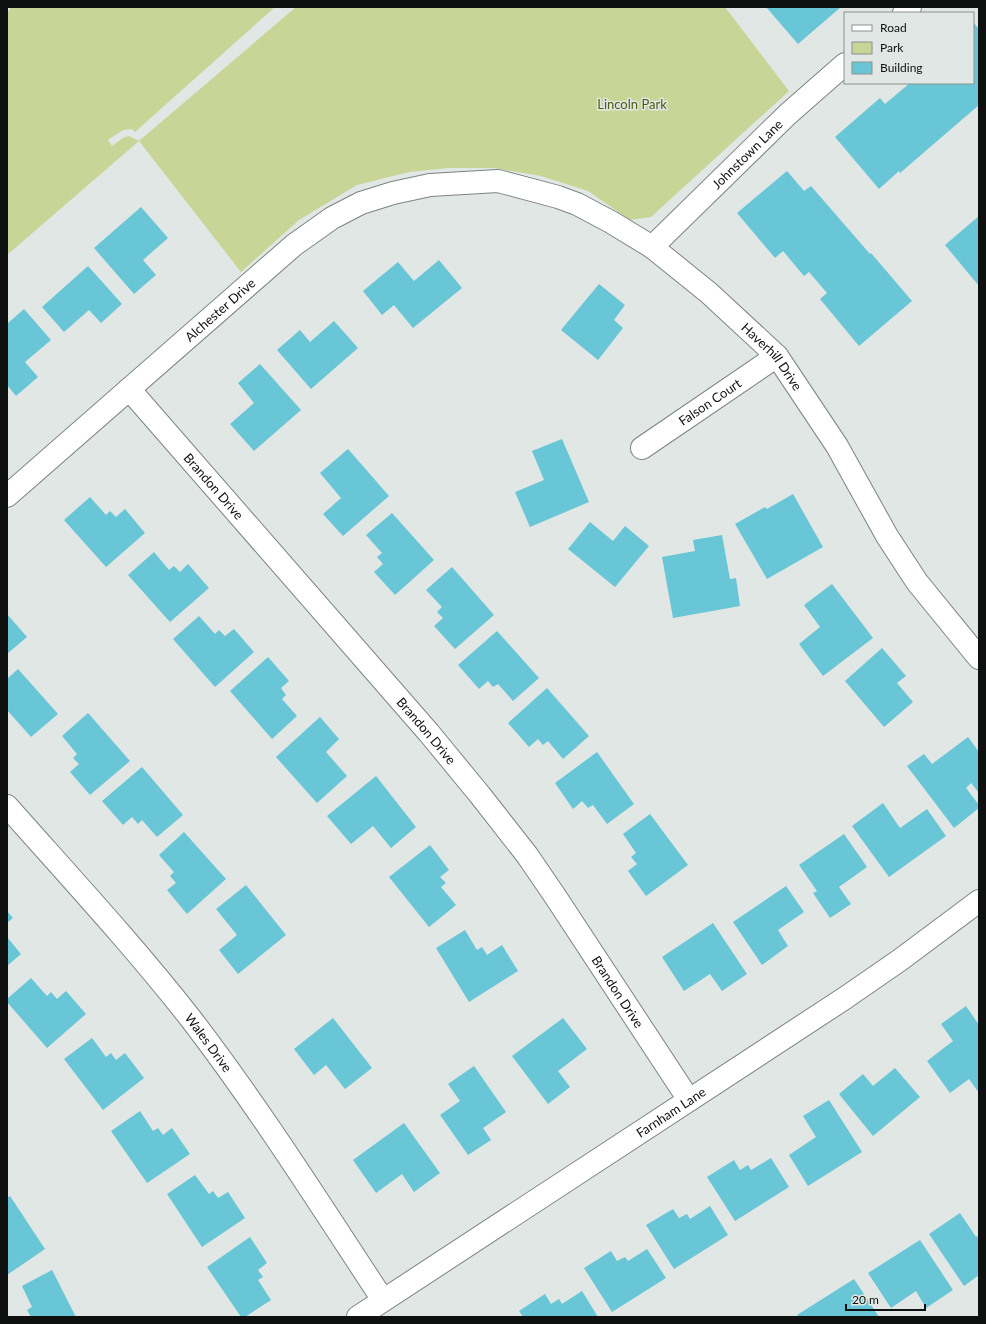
<svg xmlns="http://www.w3.org/2000/svg" width="986" height="1324" font-family="Lato,sans-serif">
<style>
.green{fill:#c8d596}
.building{fill:#69c6d7}
.lines{fill:none;stroke-linecap:round;stroke-linejoin:round}
.street-casing{stroke:#7d8381;stroke-width:24}
.street{stroke:#fff;stroke-width:22}
.labels{text-anchor:middle;stroke-width:3;stroke-linejoin:round;paint-order:stroke}
.park-label{font-size:13px;fill:#505a0b;stroke:#e0e7e5}
.street-label{font-size:13px;fill:#0e1110;stroke:#e0e7e5}
</style>
<rect width="100%" height="100%" fill="#e0e7e5"/>
<!-- green -->
<path class="green" d="M11 7H275L135 132 132 129 123 130 108 140 112 146 123 138 129 136 139 141 296 7H725L789 91 651 217 630 220 588 191 541 176 494 168H449L409 172 357 185 299 220 241 272 139 141 7 255V13Z"/>
<!-- building -->
<g class="building">
<path d="M766 7H841L798 44Z"/>
<path d="M973 22 979 29V105L900 173 899 171 879 189 835 137 880 98 885 104 910 83H973Z"/>
<path d="M787 171 804 191 811 186 870 254 871 253 912 301 859 346 820 299 827 293 809 272 804 276 783 251 775 258 737 213Z"/>
<path d="M141 207 168 238 143 260 156 275 134 294 94 248Z"/>
<path d="M979 216V286L945 245Z"/>
<path d="M439 260 462 288 413 328 394 305 382 315 363 291 398 262 414 281Z"/>
<path d="M88 266 122 304 101 323 89 310 64 332 42 307Z"/>
<path d="M599 284 625 305 614 320 623 328 598 360 561 330Z"/>
<path d="M24 309 51 340 25 362 38 377 16 396 7 385V324Z"/>
<path d="M334 321 358 348 311 389 277 350 300 330 310 342Z"/>
<path d="M260 364 301 410 254 451 230 424 254 403 238 383Z"/>
<path d="M562 439 589 502 530 527 515 492 544 480 532 451Z"/>
<path d="M348 449 389 496 343 536 323 514 341 498 320 473Z"/>
<path d="M793 494 823 547 767 579 735 524 765 507 767 509Z"/>
<path d="M90 497 106 515 110 511 116 517 125 509 145 533 106 567 64 520Z"/>
<path d="M392 513 434 560 395 595 374 572 383 564 377 557 382 553 366 535Z"/>
<path d="M590 522 613 541 625 526 649 546 615 587 568 549Z"/>
<path d="M722 535 730 579 736 578 740 606 673 618 662 557 695 551 693 540Z"/>
<path d="M154 552 169 570 174 566 180 572 188 564 209 588 170 622 128 575Z"/>
<path d="M452 567 494 615 455 649 434 626 443 618 437 612 442 607 426 590Z"/>
<path d="M832 584 873 638 823 676 799 644 820 627 804 605Z"/>
<path d="M7 614 27 637 7 654Z"/>
<path d="M199 616 215 634 219 630 225 636 234 629 254 652 215 687 173 639Z"/>
<path d="M497 631 539 678 513 701 498 684 493 687 488 681 479 689 458 665Z"/>
<path d="M882 648 906 676 897 683 913 702 884 727 845 681Z"/>
<path d="M268 657 289 681 281 688 286 695 282 699 297 716 272 739 230 691Z"/>
<path d="M18 669 58 714 31 737 7 710V679Z"/>
<path d="M547 688 589 736 563 759 548 741 543 745 538 739 529 747 508 723Z"/>
<path d="M88 713 130 761 90 795 70 772 79 764 73 758 77 754 62 736Z"/>
<path d="M320 717 339 739 326 752 347 776 317 803 276 757Z"/>
<path d="M968 737 979 752V793L971 783 966 788 979 805V808L954 828 907 766 924 754 932 764Z"/>
<path d="M597 752 634 804 607 824 593 805 588 808 582 801 573 809 555 783Z"/>
<path d="M142 767 183 815 157 837 142 820 138 824 132 817 123 825 102 801Z"/>
<path d="M376 776 416 827 391 848 373 826 351 844 327 816Z"/>
<path d="M883 803 900 828 927 809 946 836 889 877 852 826Z"/>
<path d="M650 814 688 865 646 896 628 871 637 864 631 857 636 853 623 834Z"/>
<path d="M184 832 226 879 187 914 167 890 176 883 170 876 174 872 159 855Z"/>
<path d="M844 834 867 867 839 887 851 904 830 918 813 893 817 891 799 865Z"/>
<path d="M430 845 449 870 440 877 446 883 441 887 456 905 429 927 389 877Z"/>
<path d="M246 885 286 935 238 974 219 950 237 935 216 909Z"/>
<path d="M786 886 804 912 778 930 788 946 762 965 733 922Z"/>
<path d="M7 911 13 918 7 923Z"/>
<path d="M713 923 747 974 722 991 710 974 684 991 662 957Z"/>
<path d="M465 930 477 950 482 947 487 955 502 945 518 971 469 1002 436 948Z"/>
<path d="M7 937 21 954 7 966Z"/>
<path d="M31 978 47 996 51 992 57 999 66 991 86 1014 47 1048 7 1002V999Z"/>
<path d="M966 1006 979 1025V1093L969 1079 950 1093 927 1061 953 1041 941 1024Z"/>
<path d="M333 1018 372 1068 345 1089 326 1065 314 1075 294 1049Z"/>
<path d="M563 1018 587 1049 558 1071 570 1087 548 1104 512 1056Z"/>
<path d="M92 1038 106 1057 111 1053 116 1060 125 1053 144 1078 103 1110 64 1059Z"/>
<path d="M474 1066 506 1112 483 1128 491 1140 468 1155 440 1115 460 1101 448 1084Z"/>
<path d="M895 1068 920 1097 873 1136 839 1094 863 1074 873 1086Z"/>
<path d="M829 1100 862 1152 808 1186 789 1155 816 1137 803 1116Z"/>
<path d="M140 1111 153 1131 158 1128 163 1135 172 1128 190 1154 147 1183 111 1131Z"/>
<path d="M404 1123 440 1173 414 1192 402 1174 376 1193 353 1160Z"/>
<path d="M771 1158 789 1187 735 1221 707 1177 734 1160 740 1170 748 1165 751 1170Z"/>
<path d="M195 1175 209 1194 213 1191 218 1198 228 1192 245 1218 202 1247 167 1194Z"/>
<path d="M10 1196 45 1249 7 1275V1198Z"/>
<path d="M710 1206 728 1235 674 1269 646 1225 673 1209 679 1218 687 1214 690 1219Z"/>
<path d="M960 1213 976 1237 979 1235V1275L964 1286 929 1234Z"/>
<path d="M250 1237 267 1263 258 1270 263 1277 258 1280 271 1300 245 1317H241L207 1267Z"/>
<path d="M920 1240 953 1290 926 1308 916 1291 891 1308 868 1273Z"/>
<path d="M647 1249 666 1278 612 1312 584 1268 611 1251 617 1261 625 1257 628 1261Z"/>
<path d="M52 1270 76 1317H31L27 1310 32 1307 22 1286Z"/>
<path d="M854 1279 879 1317H799L797 1315Z"/>
<path d="M582 1291 598 1317H523L519 1311 545 1294 551 1304 559 1299 562 1304Z"/>
</g>
<g class="lines">
<!-- street casing -->
<g class="street-casing">
<g id="street">
<path d="M904 13 910 7"/>
<path id="s1" d="M652 247 788 114 845 64"/>
<path id="s2" d="M129 389 429 733 480 795 527 855 555 896 689 1100"/>
<path id="s3" d="M642 448 777 356"/>
<path id="s4" d="M7 496 294 245 332 218 361 203 393 193 430 185 498 181 558 197 577 204 611 222 652 247 709 293 777 356 837 446 887 536 917 582 979 658"/>
<path id="s5" d="M7 806C69 876 133 945 191 1019 260 1109 321 1206 383 1300"/>
<path id="s6" d="M358 1317 845 998 900 960 979 901"/>
</g>
</g>
<!-- street -->
<use href="#street" class="street"/>
</g>
<g class="labels">
<!-- park labels -->
<g class="park-label">
<text x="632" y="109">Lincoln Park</text>
</g>
<!-- street labels -->
<g class="street-label">
<text dy="5" stroke="none"><textPath href="#s1" startOffset="133">Johnstown Lane</textPath></text>
<text dy="5" stroke="none"><textPath href="#s4" startOffset="283">Alchester Drive</textPath></text>
<text dy="5" stroke="none"><textPath href="#s4" startOffset="932">Haverhill Drive</textPath></text>
<text dy="5" stroke="none"><textPath href="#s3" startOffset="82">Falson Court</textPath></text>
<text dy="5" stroke="none"><textPath href="#s2" startOffset="129">Brandon Drive</textPath></text>
<text dy="5" stroke="none"><textPath href="#s2" startOffset="453">Brandon Drive</textPath></text>
<text dy="5" stroke="none"><textPath href="#s2" startOffset="777">Brandon Drive</textPath></text>
<text dy="5" stroke="none"><textPath href="#s5" startOffset="311">Wales Drive</textPath></text>
<text dy="5" stroke="none"><textPath href="#s6" startOffset="374">Farnham Lane</textPath></text>
</g>
</g>
<!-- border -->
<rect width="986" height="1324" fill="none" stroke="#0e1110" stroke-width="16"/>
<!-- legend -->
<rect x="844" y="12" width="130" height="72" fill="#e0e7e5" stroke="#8c9190"/>
<rect x="852" y="25" width="20" height="6" fill="#ffffff" stroke="#8c9190"/>
<text x="880" y="32" font-size="12" fill="#0e1110">Road</text>
<rect x="852" y="42" width="20" height="12" fill="#c8d596" stroke="#8c9190"/>
<text x="880" y="52" font-size="12" fill="#0e1110">Park</text>
<rect x="852" y="62" width="20" height="12" fill="#69c6d7" stroke="#8c9190"/>
<text x="880" y="72" font-size="12" fill="#0e1110">Building</text>
<!-- scale -->
<path d="M846 1304v6h79v-6" fill="none" stroke="#0e1110" stroke-width="2"/>
<text x="852" y="1304" font-size="12" fill="#0e1110" stroke="#e0e7e5" stroke-width="3" paint-order="stroke">20 m</text>
</svg>
